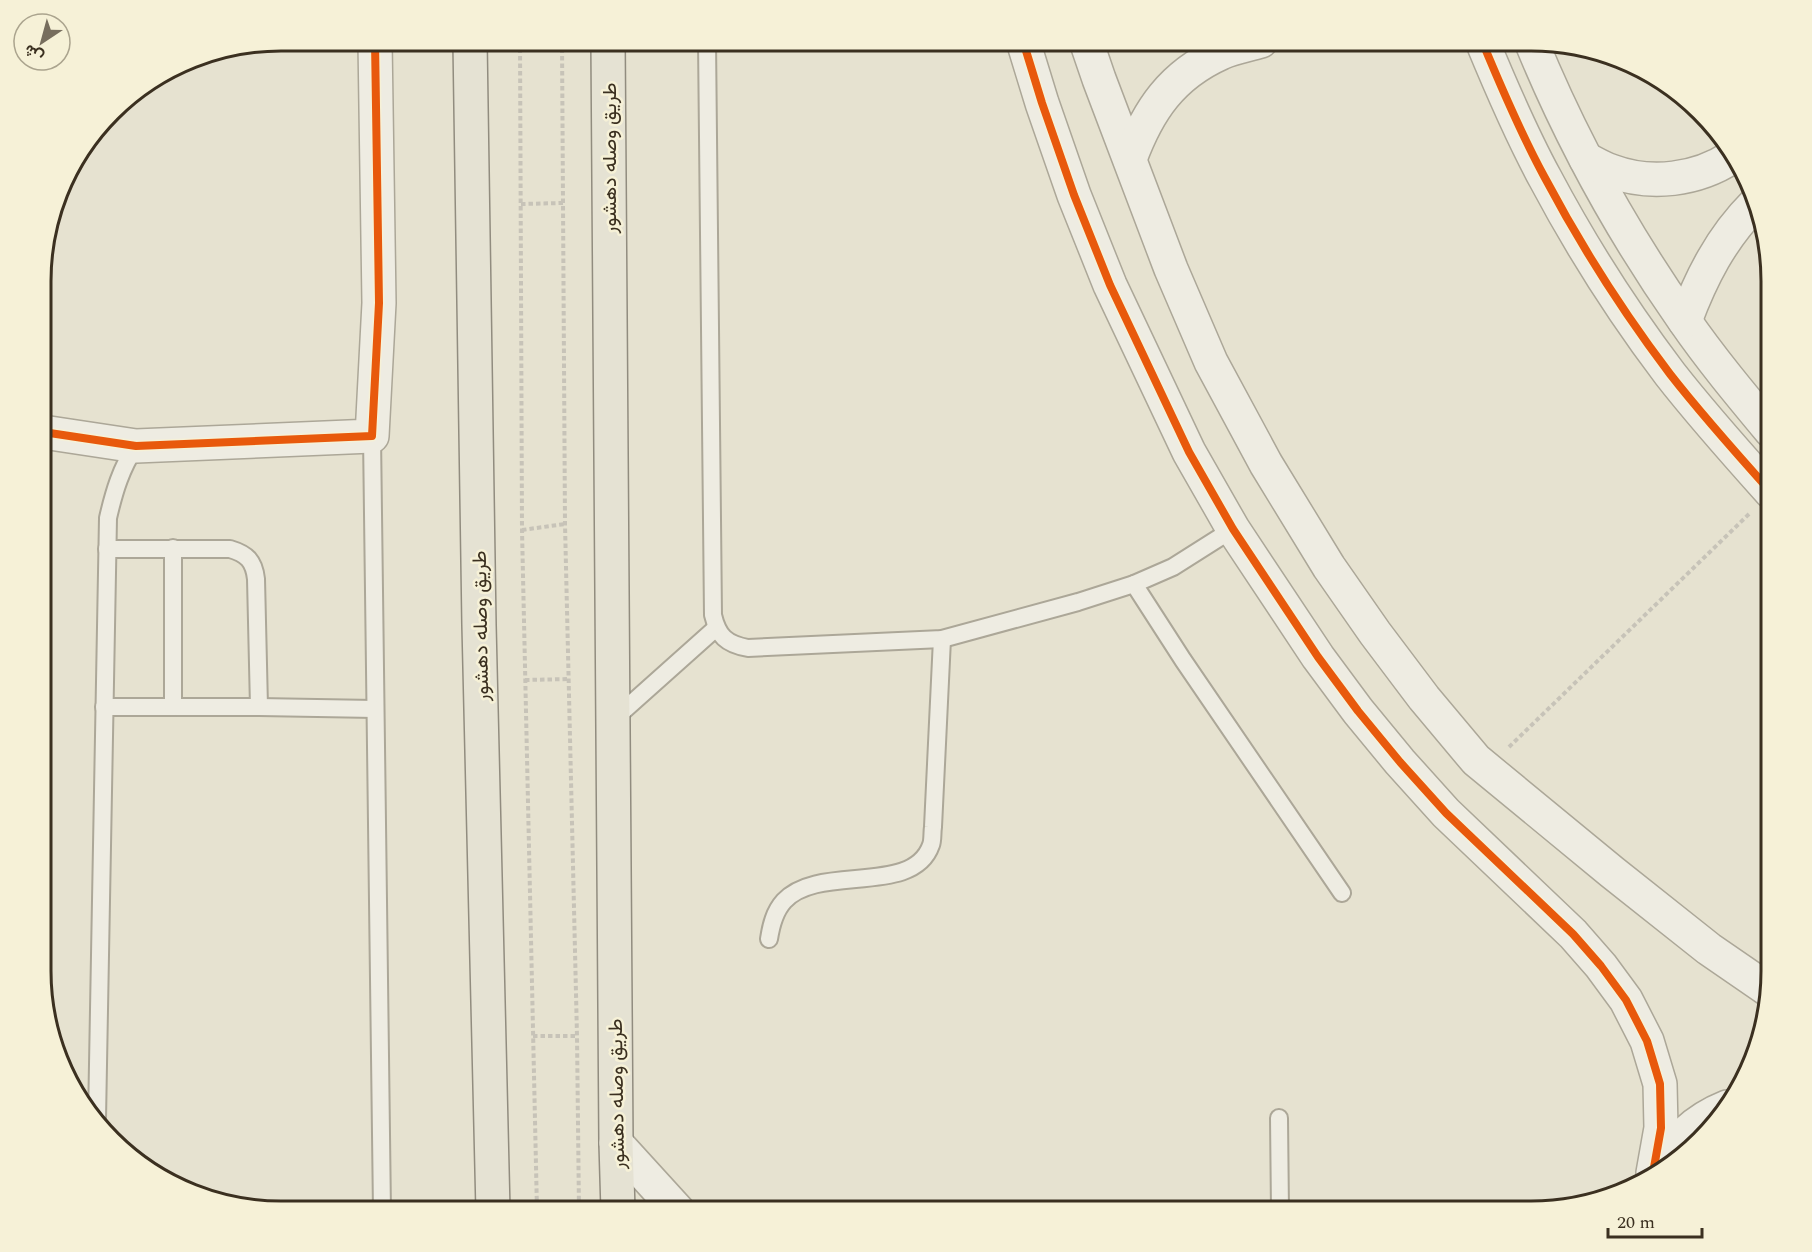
<svg xmlns="http://www.w3.org/2000/svg" width="1812" height="1252" font-family="Spectral,Vazirmatn,serif">
<style>
.lines{fill:none;stroke-linecap:round;stroke-linejoin:round}
.lane-casing{stroke:#aca798;stroke-width:20}
.street-casing{stroke:#aca798;stroke-width:36}
.primary-casing{stroke:#918c7f;stroke-width:36}
.path{stroke:#c7c3b8;stroke-width:4;stroke-dasharray:4.5 3;stroke-linecap:butt}
.lane{stroke:#eeece2;stroke-width:16}
.street{stroke:#eeece2;stroke-width:33}
.primary{stroke:#e5e2d3;stroke-width:33}
.cycleway-casing{stroke:#f6f1d7;stroke-width:11}
.cycleway{stroke:#e8590c;stroke-width:8}
.labels{text-anchor:middle;stroke-width:5;stroke-linejoin:round;paint-order:stroke}
.street-label{font-size:20px;fill:#3b3020;stroke:#f6f1d7}
.rim{fill:none;stroke:#3b3020;stroke-width:3}
</style>
<rect width="100%" height="100%" fill="#e6e2d0"/>
<g class="lines">
<!-- lane casing -->
<g class="lane-casing">
<g id="lane">
<path d="M707 41 713 615C718 636 726 644 748 648L942 639 1078 602 1134 584 1183 660 1342 893"/>
<path d="M372 436 382 1211"/>
<path d="M107 549H230C247 554 254 561 256 579L259 707"/>
<path d="M1134 584 1173 567 1233 529"/>
<path d="M104 707H259L375 709"/>
<path d="M173 707V548"/>
<path d="M613 720 716 628"/>
<path d="M769 939C771 926 774 912 784 901 819 863 913 897 931 845 933 840 932 833 933 827L942 639"/>
<path d="M1279 1118 1280 1211"/>
<path d="M97 1119 108 518C114 492 121 468 136 446"/>
</g>
</g>
<!-- street casing -->
<g class="street-casing">
<g id="street">
<path d="M1023 41 1042 103 1074 195 1110 285 1189 452 1233 529 1318 657 1358 711 1400 762 1446 813 1573 934 1601 966 1626 1000 1647 1041 1660 1084 1661 1128 1653 1173"/>
<path d="M1086 41 1099 79 1171 269 1211 362 1266 464 1329 567 1375 633 1424 698 1476 760 1612 872 1709 949 1770 991"/>
<path d="M1482 41C1501 87 1521 134 1545 178 1581 246 1623 312 1670 374 1702 415 1736 453 1771 492"/>
<path d="M1531 41C1571 139 1623 233 1684 320 1711 359 1741 395 1771 431"/>
<path d="M1130 159C1148 110 1172 75 1221 53 1233 47 1248 45 1261 41"/>
<path d="M1586 159C1594 163 1602 168 1611 171 1651 186 1697 180 1732 157"/>
<path d="M1685 321C1701 278 1721 238 1755 204"/>
<path d="M43 432 136 446 372 436 379 303 375 41"/>
<path d="M616 1143 678 1211"/>
<path d="M1656 1170C1677 1140 1692 1121 1727 1107"/>
</g>
</g>
<!-- primary casing -->
<g class="primary-casing">
<g id="primary">
<path d="M470 41 479 625 493 1211"/>
<path d="M608 41 616 1143 618 1211"/>
</g>
</g>
<!-- path -->
<g class="path">
<path d="M520 41 522 530 537 1211"/>
<path d="M562 41 565 524 577 1036 579 1211"/>
<path d="M521 204 563 203"/>
<path d="M522 530 565 524"/>
<path d="M525 680 569 679"/>
<path d="M1509 747 1749 514"/>
<path d="M533 1036H577"/>
</g>
<!-- lane -->
<use href="#lane" class="lane"/>
<!-- street -->
<use href="#street" class="street"/>
<!-- primary -->
<use href="#primary" class="primary"/>
<!-- cycleway casing -->
<g class="cycleway-casing">
<g id="cycleway">
<path d="M1023 41 1042 103 1074 195 1110 285 1189 452 1233 529 1318 657 1358 711 1400 762 1446 813 1573 934 1601 966 1626 1000 1647 1041 1660 1084 1661 1128 1653 1173"/>
<path d="M1482 41C1501 87 1521 134 1545 178 1581 246 1623 312 1670 374 1702 415 1736 453 1771 492"/>
<path d="M43 432 136 446 372 436 379 303 375 41"/>
</g>
</g>
<!-- cycleway -->
<use href="#cycleway" class="cycleway"/>
</g>
<g class="labels">
<!-- street labels -->
<g class="street-label">
<text transform="translate(609 158) rotate(-90)" y="7">طريق وصله دهشور</text>
<text transform="translate(480 626) rotate(-91)" y="7">طريق وصله دهشور</text>
<text transform="translate(616 1094) rotate(-91)" y="7">طريق وصله دهشور</text>
</g>
</g>
<!-- crop -->
<path d="M0 0H1812V1252H0ZM281 51H1531A230 230 0 0 1 1761 281V971A230 230 0 0 1 1531 1201H281A230 230 0 0 1 51 971V281A230 230 0 0 1 281 51Z" fill="#f6f1d7" fill-rule="evenodd"/>
<path class="rim" d="M281 51H1531A230 230 0 0 1 1761 281V971A230 230 0 0 1 1531 1201H281A230 230 0 0 1 51 971V281A230 230 0 0 1 281 51Z"/>
<!-- north arrow -->
<g transform="translate(42 42) rotate(216)"><circle r="28" fill="#f6f1d7" stroke="#aba48e" stroke-width="1.5"/>
<path d="M0-4.5L10 22L0 15L-10 22Z" fill="#776e5e"/>
<text y="-9" font-size="16" font-weight="bold" text-anchor="middle" fill="#3b3020">ش</text>
</g>
<!-- scale -->
<path d="M1608 1228v9h94v-9" fill="none" stroke="#3b3020" stroke-width="3"/>
<text x="1617" y="1228" font-size="18" fill="#3b3020" stroke="#f6f1d7" stroke-width="4.5" paint-order="stroke">20 m</text>
</svg>
